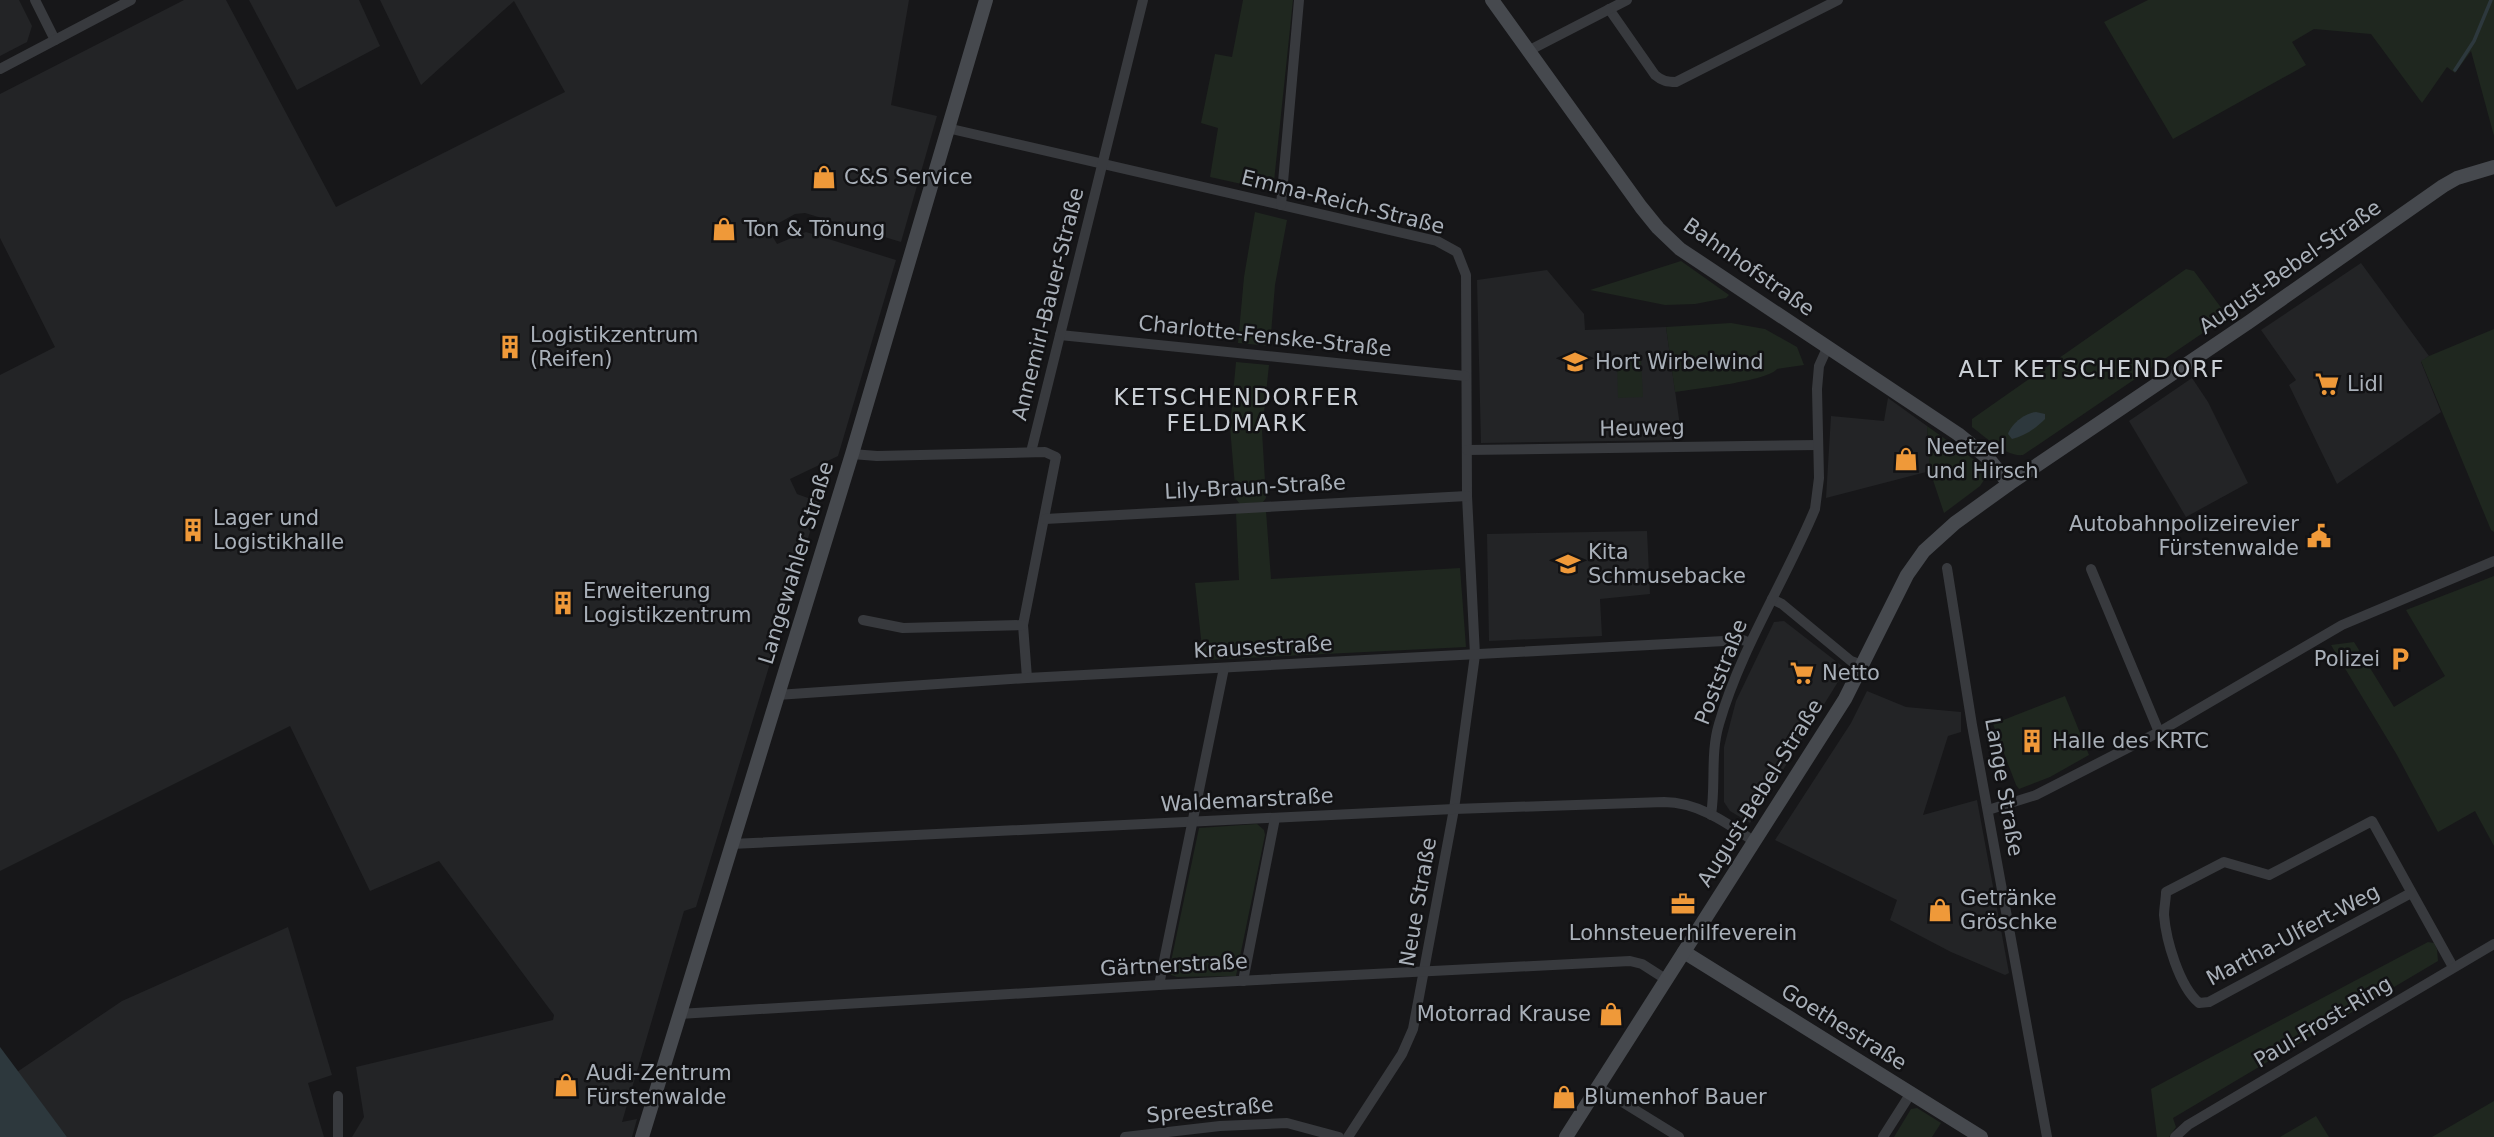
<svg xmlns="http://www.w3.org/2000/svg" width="2494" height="1137" font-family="'DejaVu Sans',sans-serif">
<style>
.built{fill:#232426}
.green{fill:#1f271f}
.water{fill:#2d383d}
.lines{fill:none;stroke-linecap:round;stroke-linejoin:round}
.stream{stroke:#2d383d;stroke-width:3.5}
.street{stroke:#383a3e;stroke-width:10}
.secondary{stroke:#46494e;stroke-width:14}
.labels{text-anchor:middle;stroke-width:5;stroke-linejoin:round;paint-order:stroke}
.poi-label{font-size:21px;fill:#a9b0b9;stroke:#121214;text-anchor:start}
.street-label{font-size:21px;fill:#a9b0b9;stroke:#121214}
.neighbourhood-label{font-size:23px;letter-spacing:2px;fill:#cacfd5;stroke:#121214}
</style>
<rect width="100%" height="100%" fill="#171719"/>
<!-- built -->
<g class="built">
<path d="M0 0H19L32 26 27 42 0 56Z"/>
<path d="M184 0H226L336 207 565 92 514 1 421 85 380 0H909L891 105 937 116 901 242 805 213 795 214 768 229 777 244 806 232 896 260 838 456 790 479 797 494 819 502 696 907 684 911 622 1122 637 1119 632 1137H352L364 1117 356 1067 553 1020 554 1015 439 861 370 891 290 726 0 871V375L55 347 0 238V94Z"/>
<path d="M249 0H359L380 46 297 90Z"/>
<path d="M2361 263 2429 356 2421 362 2441 412 2337 484 2289 385 2296 380 2261 330Z"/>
<path d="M1547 270 1584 314 1585 330 1666 327 1682 440 1481 443 1477 280Z"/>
<path d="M2192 378 2208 402 2248 483 2186 517 2129 421Z"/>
<path d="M1888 398 1927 426 1930 471 1826 498 1831 416 1884 421Z"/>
<path d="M1647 531 1650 594 1600 599 1602 636 1489 641 1487 534Z"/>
<path d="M1784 621 1846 669 1750 823 1730 811 1724 802V747L1736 701 1774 622Z"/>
<path d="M1867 691 1906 707 1961 712V732L1948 736 1923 815 1977 800 2009 973 2005 975 1951 952 1890 920 1897 900 1775 840 1851 723Z"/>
<path d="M288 927 332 1075 308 1083 324 1137H67L17 1072 122 1001Z"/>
</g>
<!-- green -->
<g class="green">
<path d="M1243 0H1293L1273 191 1210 177 1218 128 1201 123 1215 54 1232 57Z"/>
<path d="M2148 0H2494V136L2471 51 2455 73 2447 67 2422 103 2371 34 2314 29 2292 42 2306 65 2173 139 2104 22Z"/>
<path d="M1255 212 1287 220 1275 285 1270 346 1238 343 1244 277Z"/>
<path d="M1681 261 1729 295 1726 298 1695 304 1665 305 1590 290Z"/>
<path d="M2186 269 2194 271 2225 313V317L2222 320 2023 455C2005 457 1986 437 1972 427V419Z"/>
<path d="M1731 323 1765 329 1797 347 1804 365 1777 369C1768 381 1694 389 1675 392L1666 327Z"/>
<path d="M2494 329V532L2491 530 2421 361 2429 356Z"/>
<path d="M1641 360 1643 397 1618 398 1617 361Z"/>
<path d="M1236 362 1269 365 1262 431 1266 498 1263 502 1240 504 1236 499 1230 427Z"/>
<path d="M1927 426 1983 466 1986 477 1980 486 1944 513 1930 471Z"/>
<path d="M1266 511 1271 579 1460 568 1466 647 1206 660 1203 657 1195 583 1239 580 1236 513Z"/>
<path d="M2494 576V846L2475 811 2438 832 2397 755 2331 645 2354 642 2394 707 2445 676 2406 610Z"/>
<path d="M2065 696 2089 755 2050 777 2019 789 2016 785 1993 724Z"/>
<path d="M1257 824 1264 830 1265 835 1236 976 1177 977 1171 975 1169 971 1199 828Z"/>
<path d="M2428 942 2434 943 2437 949 2438 961 2173 1118 2176 1127 2169 1137H2157L2151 1089Z"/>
<path d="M2494 1101V1137H2432Z"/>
<path d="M1917 1108 1941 1123 1932 1137H1894L1911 1109Z"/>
<path d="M2316 1116 2329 1137H2280Z"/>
</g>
<!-- water -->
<g class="water">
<path d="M2036 412 2045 414V419C2036 428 2025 436 2012 439L2008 434C2011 424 2025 413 2036 412Z"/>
<path d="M0 1047 67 1137H0Z"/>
</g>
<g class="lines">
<!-- stream -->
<path class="stream" d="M2455 70 2474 41 2491 0"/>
<!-- street -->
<g class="street">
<path d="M35 0 55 40"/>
<path d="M1609 9 1655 75C1662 81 1667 82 1676 82L1838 0"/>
<path d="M1528 51 1627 0"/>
<path d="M0 69 131 0"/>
<path d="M947 128 1437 241 1457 252 1466 275 1467 496 1475 655 1454 809 1413 1029 1402 1054 1348 1137"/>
<path d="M1281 205 1299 0"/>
<path d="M1060 335 1465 376"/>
<path d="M1467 450 1818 445"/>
<path d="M1031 452 1143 0"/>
<path d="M852 454 877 456 1045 452 1056 457 1023 625 1027 678"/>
<path d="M1045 519 1467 496"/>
<path d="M1947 568 1972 725 2047 1137"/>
<path d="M2091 569 2159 732"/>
<path d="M1772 599 1782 604 1851 661 1862 665"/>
<path d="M863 620 903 628 1023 625"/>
<path d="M777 695 1027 678 1743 640 1750 643"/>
<path d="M1988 810 2036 795 2159 732 2342 625 2494 561"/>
<path d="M1711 815C1716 785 1710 754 1719 724 1741 648 1785 581 1815 509L1819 478 1817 389 1819 366 1828 346"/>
<path d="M731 844 1454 809 1664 802C1698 802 1727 823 1755 842"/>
<path d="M2411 893 2209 1002 2199 1003C2179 986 2166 940 2164 915 2164 908 2166 899 2166 892L2224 862 2269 875 2372 821 2453 967"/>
<path d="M1243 981 1275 818"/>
<path d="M1159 985 1224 668"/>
<path d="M679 1014 1159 985 1630 961 1642 964 1667 980"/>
<path d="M1598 1087 1679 1137"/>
<path d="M338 1096V1137"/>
<path d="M1125 1137 1220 1126 1287 1123 1339 1137"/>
<path d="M1883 1137 1911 1093"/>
<path d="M2175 1137 2188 1125 2494 944"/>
</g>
<!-- secondary -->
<g class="secondary">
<path d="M1492 0 1641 207 1658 228 1680 249 1958 434 1989 459 2009 484"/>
<path d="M1684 952 1981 1137"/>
<path d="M642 1137 852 454 986 0"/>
<path d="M1566 1137 1845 699 1907 575 1924 551 1955 523 2009 484 2249 322 2443 186 2457 178 2494 167"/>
</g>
</g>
<!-- icons -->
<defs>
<g id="shop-bare" transform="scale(1.89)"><path d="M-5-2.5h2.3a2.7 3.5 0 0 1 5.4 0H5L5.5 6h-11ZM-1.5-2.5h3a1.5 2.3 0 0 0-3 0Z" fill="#ef9939" stroke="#121214" stroke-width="2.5" paint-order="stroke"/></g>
<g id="building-bare" transform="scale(1.89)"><path d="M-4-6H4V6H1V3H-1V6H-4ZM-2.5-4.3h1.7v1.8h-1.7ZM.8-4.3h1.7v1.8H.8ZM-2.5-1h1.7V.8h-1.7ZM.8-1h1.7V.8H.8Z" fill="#ef9939" stroke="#121214" stroke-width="2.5" paint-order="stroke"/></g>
<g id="school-bare" transform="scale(1.89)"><path d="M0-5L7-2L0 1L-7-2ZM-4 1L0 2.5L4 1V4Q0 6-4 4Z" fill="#ef9939" stroke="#121214" stroke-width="2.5" paint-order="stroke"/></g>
<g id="supermarket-bare" transform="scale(1.89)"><path d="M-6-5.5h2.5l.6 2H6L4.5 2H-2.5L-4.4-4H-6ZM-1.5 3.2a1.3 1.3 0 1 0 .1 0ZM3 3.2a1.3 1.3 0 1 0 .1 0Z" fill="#ef9939" stroke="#121214" stroke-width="2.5" paint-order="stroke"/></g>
<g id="civic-bare" transform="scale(1.89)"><path d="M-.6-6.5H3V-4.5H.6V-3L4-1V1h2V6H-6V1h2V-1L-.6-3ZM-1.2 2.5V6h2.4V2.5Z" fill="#ef9939" stroke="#121214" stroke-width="2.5" paint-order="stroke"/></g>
<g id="parking-bare" transform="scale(1.89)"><path d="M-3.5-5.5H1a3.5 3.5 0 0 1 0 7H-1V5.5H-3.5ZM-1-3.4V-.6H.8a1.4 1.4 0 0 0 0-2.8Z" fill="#ef9939" stroke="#121214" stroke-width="2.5" paint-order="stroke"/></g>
<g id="office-bare" transform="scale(1.89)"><path d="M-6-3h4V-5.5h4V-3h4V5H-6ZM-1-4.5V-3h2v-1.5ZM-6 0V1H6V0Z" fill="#ef9939" stroke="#121214" stroke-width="2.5" paint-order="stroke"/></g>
</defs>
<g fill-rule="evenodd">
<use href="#shop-bare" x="824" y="177"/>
<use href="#shop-bare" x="724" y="229"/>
<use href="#building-bare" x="510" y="347"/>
<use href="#school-bare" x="1575" y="362"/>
<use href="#supermarket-bare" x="2327" y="384"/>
<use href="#shop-bare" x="1906" y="459"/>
<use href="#building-bare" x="193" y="530"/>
<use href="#civic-bare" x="2319" y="536"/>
<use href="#school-bare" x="1568" y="564"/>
<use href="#building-bare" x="563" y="603"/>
<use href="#parking-bare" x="2400" y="659"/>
<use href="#supermarket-bare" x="1802" y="673"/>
<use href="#building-bare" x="2032" y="741"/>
<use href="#office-bare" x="1683" y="904"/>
<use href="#shop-bare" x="1940" y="910"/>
<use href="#shop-bare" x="1611" y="1014"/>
<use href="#shop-bare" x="566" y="1085"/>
<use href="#shop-bare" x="1564" y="1097"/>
</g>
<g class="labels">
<!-- poi labels -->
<g class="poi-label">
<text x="844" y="184">C&amp;S Service</text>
<text x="744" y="236">Ton &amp; Tönung</text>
<text x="530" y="342">Logistikzentrum<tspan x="530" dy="24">(Reifen)</tspan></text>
<text x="1595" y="369">Hort Wirbelwind</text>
<text x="2347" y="391">Lidl</text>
<text x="1926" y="454">Neetzel<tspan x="1926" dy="24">und Hirsch</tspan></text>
<text x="213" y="525">Lager und<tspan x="213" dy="24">Logistikhalle</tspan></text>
<text x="2299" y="531" text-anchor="end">Autobahnpolizeirevier<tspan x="2299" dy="24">Fürstenwalde</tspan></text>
<text x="1588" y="559">Kita<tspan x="1588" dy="24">Schmusebacke</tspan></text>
<text x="583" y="598">Erweiterung<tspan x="583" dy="24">Logistikzentrum</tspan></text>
<text x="2380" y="666" text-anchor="end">Polizei</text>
<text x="1822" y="680">Netto</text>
<text x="2052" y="748">Halle des KRTC</text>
<text x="1960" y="905">Getränke<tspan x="1960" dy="24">Gröschke</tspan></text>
<text x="1683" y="940" text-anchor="middle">Lohnsteuerhilfeverein</text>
<text x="1591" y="1021" text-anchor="end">Motorrad Krause</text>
<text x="586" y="1080">Audi-Zentrum<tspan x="586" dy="24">Fürstenwalde</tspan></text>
<text x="1584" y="1104">Blumenhof Bauer</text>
</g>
<!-- street labels -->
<g class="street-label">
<text transform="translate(1343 202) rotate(14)" y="7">Emma-Reich-Straße</text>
<text transform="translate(1749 267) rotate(35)" y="7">Bahnhofstraße</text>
<text transform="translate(2290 267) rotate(-35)" y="7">August-Bebel-Straße</text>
<text transform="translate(1048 304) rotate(-76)" y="7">Annemirl-Bauer-Straße</text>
<text transform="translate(1265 336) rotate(6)" y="7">Charlotte-Fenske-Straße</text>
<text transform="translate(1642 428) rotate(-1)" y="7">Heuweg</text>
<text transform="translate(1255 487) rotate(-3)" y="7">Lily-Braun-Straße</text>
<text transform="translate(796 563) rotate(-73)" y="7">Langewahler Straße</text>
<text transform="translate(1263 647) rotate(-3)" y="7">Krausestraße</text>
<text transform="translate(1721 672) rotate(-69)" y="7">Poststraße</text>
<text transform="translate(2004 787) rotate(80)" y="7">Lange Straße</text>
<text transform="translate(1760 793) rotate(-58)" y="7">August-Bebel-Straße</text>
<text transform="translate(1247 800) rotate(-3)" y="7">Waldemarstraße</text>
<text transform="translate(1418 902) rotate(-80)" y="7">Neue Straße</text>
<text transform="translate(2293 935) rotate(-28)" y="7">Martha-Ulfert-Weg</text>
<text transform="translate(1174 965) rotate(-3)" y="7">Gärtnerstraße</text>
<text transform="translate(2323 1022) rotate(-31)" y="7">Paul-Frost-Ring</text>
<text transform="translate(1844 1027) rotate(32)" y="7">Goethestraße</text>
<text transform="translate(1210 1110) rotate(-5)" y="7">Spreestraße</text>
</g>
<!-- neighbourhood labels -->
<g class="neighbourhood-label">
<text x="2092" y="377">ALT KETSCHENDORF</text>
<text x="1237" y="405">KETSCHENDORFER<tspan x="1237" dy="26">FELDMARK</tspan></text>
</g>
</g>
</svg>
